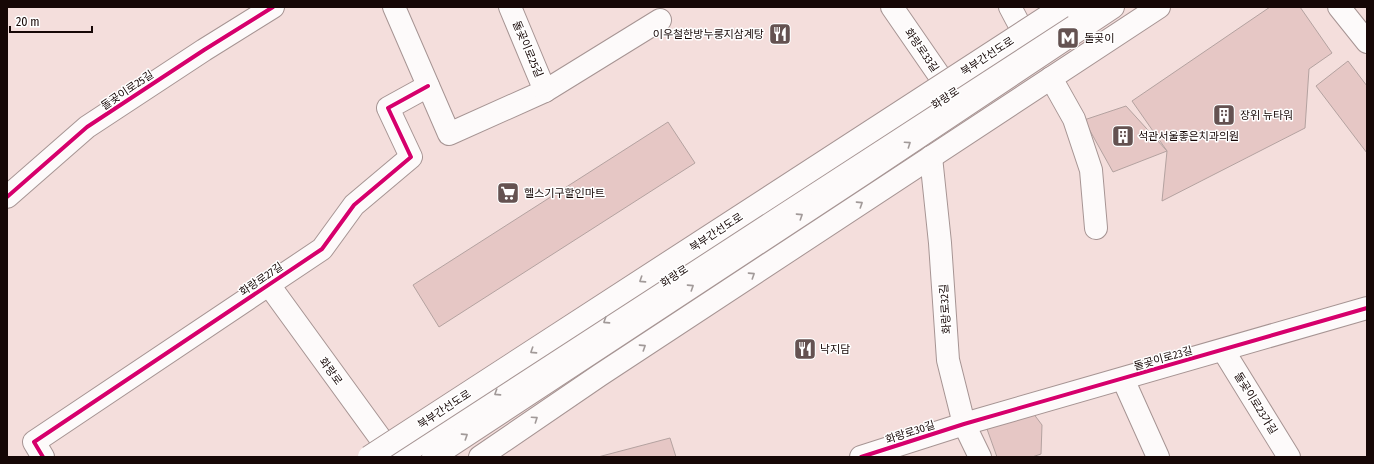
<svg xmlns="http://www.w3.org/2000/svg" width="1374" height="464" font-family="'Fira Sans Condensed','Noto Sans KR',sans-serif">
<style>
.building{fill:#e6c7c5;stroke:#b4a2a0}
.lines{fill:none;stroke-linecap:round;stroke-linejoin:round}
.minor-casing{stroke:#a69493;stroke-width:24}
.tertiary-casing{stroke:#a69493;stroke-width:24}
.secondary-casing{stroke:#a69493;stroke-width:24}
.primary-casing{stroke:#a69493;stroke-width:24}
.trunk-casing{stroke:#a69493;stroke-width:24}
.minor{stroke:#fdfafa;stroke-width:22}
.tertiary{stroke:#fdfafa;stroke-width:22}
.secondary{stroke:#fdfafa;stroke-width:22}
.primary{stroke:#fdfafa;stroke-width:22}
.trunk{stroke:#fdfafa;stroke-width:22}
.trunk-bridge-casing{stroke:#a69493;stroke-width:24;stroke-linecap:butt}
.trunk-bridge{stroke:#fdfafa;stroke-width:22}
.cycleway-casing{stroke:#fff;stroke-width:6}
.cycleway{stroke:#d6006c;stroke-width:4}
.oneway{stroke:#a19998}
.labels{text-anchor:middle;stroke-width:3;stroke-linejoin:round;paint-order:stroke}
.poi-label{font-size:11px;fill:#160706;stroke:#fff;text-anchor:start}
.street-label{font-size:11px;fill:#160706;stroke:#fff}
</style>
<rect width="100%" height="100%" fill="#f4dedc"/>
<!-- building -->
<g class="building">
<path d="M1270 7H1300L1332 53 1309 69 1305 128 1162 201 1167 151 1132 101Z"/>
<path d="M1348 61 1367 86V153L1316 86Z"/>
<path d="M1126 106 1167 151 1113 172 1084 120Z"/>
<path d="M668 122 695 163 439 327 413 285Z"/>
<path d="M1033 413 1042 425 1041 454 1032 457H997L987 429Z"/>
<path d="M670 438 676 457H598Z"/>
</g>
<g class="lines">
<!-- minor casing -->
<g class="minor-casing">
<g id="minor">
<path d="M394 7 449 134 545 91 660 20"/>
<path d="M510 7 545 91"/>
<path d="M1010 7 1029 43"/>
<path d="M1051 78 1074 119 1091 170 1096 228"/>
<path d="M7 197 87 127 204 50 273 7"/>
<path d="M269 285 394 457"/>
<path d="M1223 350 1289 457"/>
<path d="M1123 379 1158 457"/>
<path d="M43 457 34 442 322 249 354 205 411 157 388 108 428 86"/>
</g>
</g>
<!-- tertiary casing -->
<g class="tertiary-casing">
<g id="tertiary">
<path d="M892 7 952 94"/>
<path d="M931 157 940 243 948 360 964 424 980 457"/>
<path d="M861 457 964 424 1367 308"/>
</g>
</g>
<!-- secondary casing -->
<g class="secondary-casing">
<path id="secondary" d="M1339 7 1367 42"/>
</g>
<!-- primary casing -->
<g class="primary-casing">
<g id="primary">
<path d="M399 457 1082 7"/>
<path d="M480 457 600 375 1159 7"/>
</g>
</g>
<!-- trunk casing -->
<g class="trunk-casing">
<path id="trunk" d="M433 457 863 174 1113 7"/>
</g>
<!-- minor -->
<use href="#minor" class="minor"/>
<!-- tertiary -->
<use href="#tertiary" class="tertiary"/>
<!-- secondary -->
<use href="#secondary" class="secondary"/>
<!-- primary -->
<use href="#primary" class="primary"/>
<!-- trunk -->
<use href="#trunk" class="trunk"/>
<!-- trunk-bridge casing -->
<g class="trunk-bridge-casing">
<path id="trunk-bridge" d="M369 457 1062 7"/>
</g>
<!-- trunk-bridge -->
<use href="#trunk-bridge" class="trunk-bridge"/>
<!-- cycleway casing -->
<g class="cycleway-casing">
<g id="cycleway">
<path d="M7 197 87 127 204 50 273 7"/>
<path d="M43 457 34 442 322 249 354 205 411 157 388 108 428 86"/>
<path d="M861 457 964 424 1367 308"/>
</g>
</g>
<!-- cycleway -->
<use href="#cycleway" class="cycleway"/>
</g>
<!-- one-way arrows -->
<defs><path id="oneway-chevron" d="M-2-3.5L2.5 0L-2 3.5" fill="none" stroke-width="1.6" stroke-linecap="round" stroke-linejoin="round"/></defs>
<g class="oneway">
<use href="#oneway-chevron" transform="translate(908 144) rotate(-34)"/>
<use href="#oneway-chevron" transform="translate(860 204) rotate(-33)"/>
<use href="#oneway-chevron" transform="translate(800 216) rotate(-33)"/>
<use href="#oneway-chevron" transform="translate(752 275) rotate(-33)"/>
<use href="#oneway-chevron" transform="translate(642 280) rotate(147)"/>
<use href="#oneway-chevron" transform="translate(691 287) rotate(-33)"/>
<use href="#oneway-chevron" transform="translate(606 321) rotate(147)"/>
<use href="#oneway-chevron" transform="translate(643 347) rotate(-33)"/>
<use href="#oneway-chevron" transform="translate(533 351) rotate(147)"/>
<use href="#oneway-chevron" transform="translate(497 393) rotate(147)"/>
<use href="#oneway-chevron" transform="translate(535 419) rotate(-34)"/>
<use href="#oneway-chevron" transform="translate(465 436) rotate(-33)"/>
</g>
<!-- icons -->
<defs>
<g id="restaurant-square" transform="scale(1.15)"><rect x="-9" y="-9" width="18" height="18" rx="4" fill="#645251" stroke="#fff"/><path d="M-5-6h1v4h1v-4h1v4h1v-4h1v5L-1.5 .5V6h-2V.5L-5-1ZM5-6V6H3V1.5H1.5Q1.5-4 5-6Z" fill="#fff"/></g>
<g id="metro-square" transform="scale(1.15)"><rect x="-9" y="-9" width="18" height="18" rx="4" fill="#645251" stroke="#fff"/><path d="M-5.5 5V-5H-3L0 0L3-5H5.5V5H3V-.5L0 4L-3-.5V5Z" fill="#fff"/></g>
<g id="building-square" transform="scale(1.15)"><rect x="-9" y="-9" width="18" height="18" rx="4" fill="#645251" stroke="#fff"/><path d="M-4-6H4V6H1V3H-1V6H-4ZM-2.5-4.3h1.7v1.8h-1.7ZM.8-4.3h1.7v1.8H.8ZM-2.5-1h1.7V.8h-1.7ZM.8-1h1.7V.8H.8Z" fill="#fff"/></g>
<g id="supermarket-square" transform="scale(1.15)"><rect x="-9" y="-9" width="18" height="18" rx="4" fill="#645251" stroke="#fff"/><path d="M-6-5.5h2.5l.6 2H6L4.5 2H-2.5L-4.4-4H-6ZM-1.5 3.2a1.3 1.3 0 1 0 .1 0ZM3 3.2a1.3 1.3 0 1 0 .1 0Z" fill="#fff"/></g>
</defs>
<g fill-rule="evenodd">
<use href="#restaurant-square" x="780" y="34"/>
<use href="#metro-square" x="1068" y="38"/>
<use href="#building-square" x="1224" y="115"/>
<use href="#building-square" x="1123" y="136"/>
<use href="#supermarket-square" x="508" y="193"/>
<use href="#restaurant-square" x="805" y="349"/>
</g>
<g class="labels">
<!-- poi labels -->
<g class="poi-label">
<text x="764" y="38" text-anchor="end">이우철한방누룽지삼계탕</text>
<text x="1084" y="42">돌곶이</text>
<text x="1240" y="119">장위 뉴타워</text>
<text x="1138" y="140">석관서울좋은치과의원</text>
<text x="524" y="197">헬스기구할인마트</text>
<text x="820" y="353">낙지담</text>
</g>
<!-- street labels -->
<g class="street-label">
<text transform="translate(528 49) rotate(67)" y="4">돌곶이로25길</text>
<text transform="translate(922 50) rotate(55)" y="4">화랑로33길</text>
<text transform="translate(987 56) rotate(-33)" y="4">북부간선도로</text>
<text transform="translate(127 90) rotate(-34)" y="4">돌곶이로25길</text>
<text transform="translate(945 98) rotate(-33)" y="4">화랑로</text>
<text transform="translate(716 232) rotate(-33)" y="4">북부간선도로</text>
<text transform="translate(674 276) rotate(-33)" y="4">화랑로</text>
<text transform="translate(261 279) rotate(-34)" y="4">화랑로27길</text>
<text transform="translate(945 309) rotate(-94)" y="4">화랑로32길</text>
<text transform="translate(1163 358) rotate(-16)" y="4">돌곶이로23길</text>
<text transform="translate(331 371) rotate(54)" y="4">화랑로</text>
<text transform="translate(1256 403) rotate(58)" y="4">돌곶이로23가길</text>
<text transform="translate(444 409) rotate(-33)" y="4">북부간선도로</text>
<text transform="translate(910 432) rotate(-18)" y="4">화랑로30길</text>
</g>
</g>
<!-- border -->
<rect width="1374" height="464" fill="none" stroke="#160706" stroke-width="16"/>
<!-- scale -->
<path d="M10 26v6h82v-6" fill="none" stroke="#160706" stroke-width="2"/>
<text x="16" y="26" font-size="12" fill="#160706" stroke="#ffffff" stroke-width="3" paint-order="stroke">20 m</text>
</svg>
